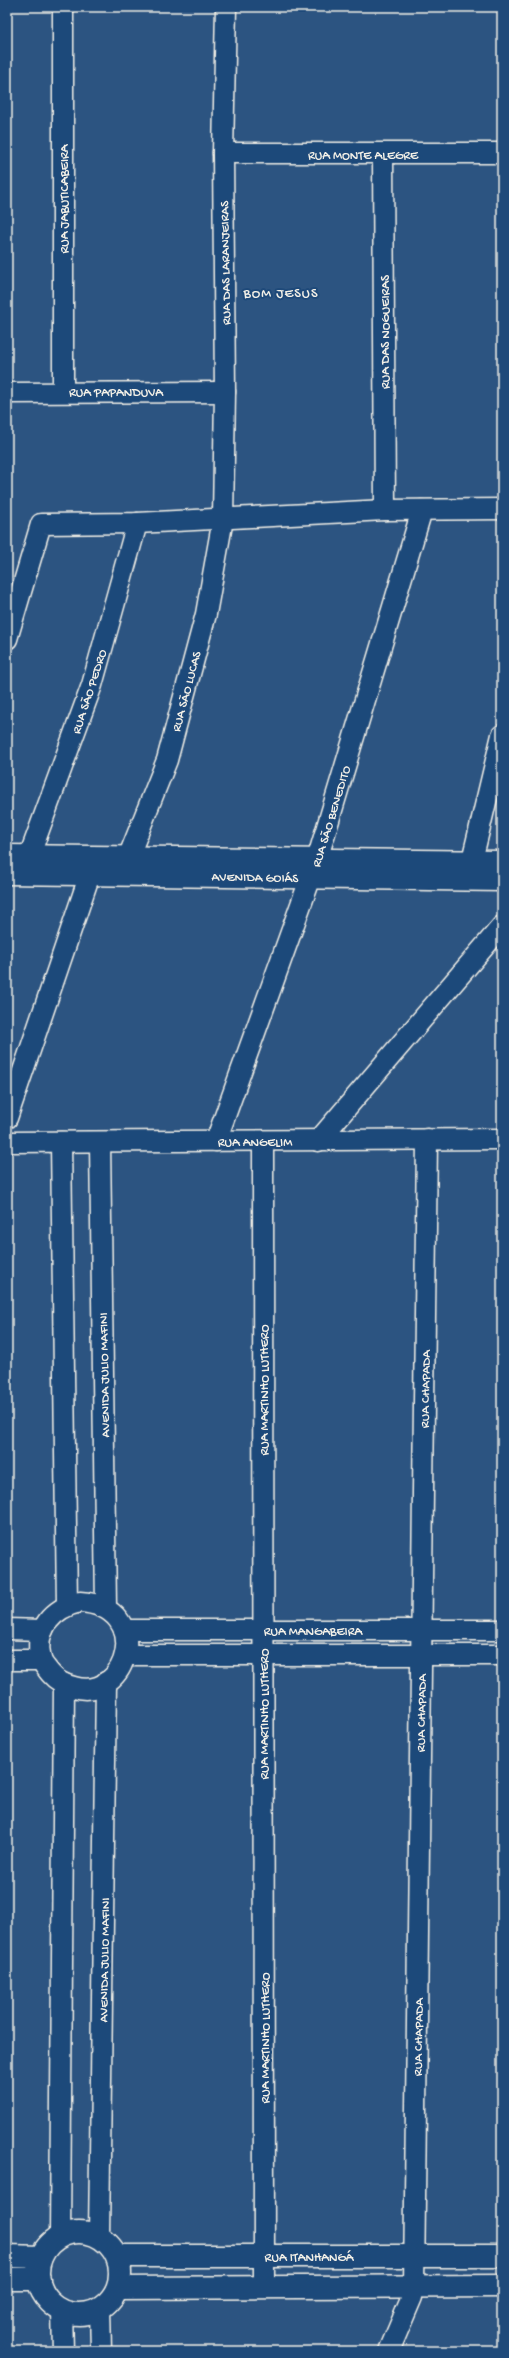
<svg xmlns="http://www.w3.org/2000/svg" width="509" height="2358" font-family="'Gochi Hand',sans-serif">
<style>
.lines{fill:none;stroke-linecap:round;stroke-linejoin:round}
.minor-casing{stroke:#f4f1e8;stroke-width:23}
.tertiary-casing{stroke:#f4f1e8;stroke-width:25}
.minor{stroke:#1f4a7a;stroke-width:20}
.tertiary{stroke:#1f4a7a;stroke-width:22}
.labels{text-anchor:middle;stroke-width:4;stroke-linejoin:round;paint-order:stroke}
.street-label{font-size:13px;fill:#f4f1e8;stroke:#1f4a7a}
.neighbourhood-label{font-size:14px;letter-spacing:1px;fill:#f4f1e8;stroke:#1f4a7a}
</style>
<rect width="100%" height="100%" fill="#2c5481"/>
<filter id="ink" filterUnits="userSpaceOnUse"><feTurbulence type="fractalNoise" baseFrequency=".025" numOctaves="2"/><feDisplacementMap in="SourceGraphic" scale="8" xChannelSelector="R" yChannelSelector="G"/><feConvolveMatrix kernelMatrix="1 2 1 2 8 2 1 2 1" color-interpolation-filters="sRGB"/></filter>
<g filter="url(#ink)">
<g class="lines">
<!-- minor casing -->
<g class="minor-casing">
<g id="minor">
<path d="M223 153H502"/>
<path d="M383 154 385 510"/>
<path d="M63 391V7"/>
<path d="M7 393 225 392"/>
<path d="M7 639 41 524 137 523 385 510 502 509"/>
<path d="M29 857 92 685 137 523"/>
<path d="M128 858 167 760 206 614 223 519 225 392 223 153 226 7"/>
<path d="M468 877 502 735"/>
<path d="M7 1118 90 874"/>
<path d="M216 1141 317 860 422 510"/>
<path d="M318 1141 502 926"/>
<path d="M7 1142 502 1139"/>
<path d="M61 1142 67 1605"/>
<path d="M100 1142 106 1608"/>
<path d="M263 1142 264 2287"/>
<path d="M80 1602C155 1607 128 1703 74 1687 65 1685 57 1681 51 1674 48 1670 42 1664 41 1659 33 1630 53 1608 80 1602Z"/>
<path d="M7 1629 43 1630"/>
<path d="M124 1630H502"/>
<path d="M126 1655H502"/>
<path d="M7 1660H41"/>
<path d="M60 2237 64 1684"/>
<path d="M99 2237 106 1682"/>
<path d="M100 2309 101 2351"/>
<path d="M62 2311 63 2351"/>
<path d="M389 2351 412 2297 414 2286 427 1139"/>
</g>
</g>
<!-- tertiary casing -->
<g class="tertiary-casing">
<g id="tertiary">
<path d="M7 856 502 862"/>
<path d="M7 873 502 880"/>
<circle cx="79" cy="2273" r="41"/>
<path d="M7 2256 41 2257"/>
<path d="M117 2256H502"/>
<path d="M7 2279H39"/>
<path d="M118 2288 502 2286"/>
</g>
</g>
<!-- minor -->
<use href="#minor" class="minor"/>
<!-- tertiary -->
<use href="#tertiary" class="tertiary"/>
</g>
</g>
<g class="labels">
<!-- street labels -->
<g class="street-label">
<text x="363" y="159">RUA MONTE ALEGRE</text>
<text transform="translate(63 199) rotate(-90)" y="5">RUA JABUTICABEIRA</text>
<text transform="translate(224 263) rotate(-91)" y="5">RUA DAS LARANJEIRAS</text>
<text transform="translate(384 332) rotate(-90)" y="5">RUA DAS NOGUEIRAS</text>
<text x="116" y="396">RUA PAPANDUVA</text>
<text transform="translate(88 691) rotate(-72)" y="5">RUA SÃO PEDRO</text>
<text transform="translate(185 691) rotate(-75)" y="5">RUA SÃO LUCAS</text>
<text transform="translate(330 816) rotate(-73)" y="5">RUA SÃO BENEDITO</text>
<text transform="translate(255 876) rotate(1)" y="5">AVENIDA GOIÁS</text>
<text x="255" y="1146">RUA ANGELIM</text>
<text transform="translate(103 1375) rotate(-91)" y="5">AVENIDA JULIO MAFINI</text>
<text transform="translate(424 1389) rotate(-89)" y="5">RUA CHAPADA</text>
<text transform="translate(263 1390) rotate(-90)" y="5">RUA MARTINHO LUTHERO</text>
<text x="313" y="1635">RUA MANGABEIRA</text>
<text transform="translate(420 1713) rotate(-89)" y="5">RUA CHAPADA</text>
<text transform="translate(263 1714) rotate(-90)" y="5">RUA MARTINHO LUTHERO</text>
<text transform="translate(103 1960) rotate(-89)" y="5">AVENIDA JULIO MAFINI</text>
<text transform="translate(417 2037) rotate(-89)" y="5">RUA CHAPADA</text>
<text transform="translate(264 2038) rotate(-90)" y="5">RUA MARTINHO LUTHERO</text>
<text x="309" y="2261">RUA ITANHANGÁ</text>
</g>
<!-- neighbourhood labels -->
<g class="neighbourhood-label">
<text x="281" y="297">BOM JESUS</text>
</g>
</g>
<!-- margin -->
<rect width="509" height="2358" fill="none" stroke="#1f4a7a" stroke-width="24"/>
<rect x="12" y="12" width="485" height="2334" fill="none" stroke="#f4f1e8" stroke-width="1.5" filter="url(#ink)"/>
</svg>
